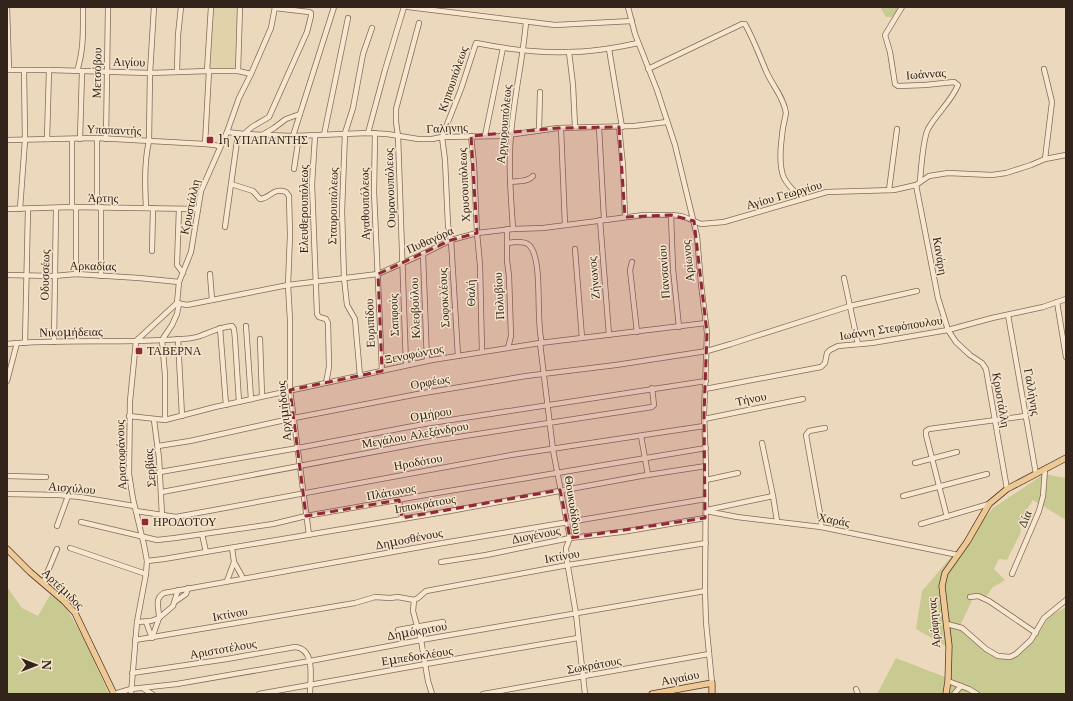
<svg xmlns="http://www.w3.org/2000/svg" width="1073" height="701" font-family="'Libre Baskerville',serif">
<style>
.farmland{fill:#e1d2ab}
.green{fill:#c9c992}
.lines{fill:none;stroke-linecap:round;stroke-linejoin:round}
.minor-casing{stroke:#836a57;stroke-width:6}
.major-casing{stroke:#50392c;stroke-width:7}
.minor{stroke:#f7e7d0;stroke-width:4.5}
.major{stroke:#efc995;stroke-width:5.5}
.marked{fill:#902935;fill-opacity:0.2;stroke:#902935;stroke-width:3;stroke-dasharray:8 5;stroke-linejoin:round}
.poi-dot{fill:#902935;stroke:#f4e4cc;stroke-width:1.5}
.labels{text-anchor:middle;stroke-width:3;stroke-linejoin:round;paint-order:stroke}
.street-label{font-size:12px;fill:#33241b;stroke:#f4e4cc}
.poi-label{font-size:12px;fill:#33241b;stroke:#f4e4cc;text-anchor:start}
</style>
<rect width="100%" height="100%" fill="#ecd9bd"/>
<!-- farmland -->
<path class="farmland" d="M212 7H239L236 70 210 69 209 67Z"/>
<!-- green -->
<g class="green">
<path d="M880 7H900L892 17H886Z"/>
<path d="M1044 474 1066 478V520L1033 500 1019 522 1021 532 1007 560 999 559 994 569 1005 580 992 588 986 597 975 594 959 628 998 659 1014 657 1024 650 1033 640 1050 616 1066 607V694H877L896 658 950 679 949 648 916 629 922 591 993 508Z"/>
<path d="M7 587 22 608 38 616 50 595 65 605 86 643 109 694H7Z"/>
</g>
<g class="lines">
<!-- minor casing -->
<g class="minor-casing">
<g id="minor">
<path d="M7 7 9 70"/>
<path d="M408 7 555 25 632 21"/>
<path d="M628 7 635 34 657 90 675 145 697 236 701 284 707 333 704 414 706 466 705 591 706 622 712 683"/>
<path d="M902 7 885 35 890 52 895 84 898 86 925 85 954 82 958 85C951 102 936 114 928 129 923 139 921 169 920 181"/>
<path d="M609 49 622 127"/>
<path d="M569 52 573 85 575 127"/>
<path d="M648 69 742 24H745C754 40 760 57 767 73 773 86 784 98 786 113 782 129 777 163 784 178 788 186 796 193 802 199"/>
<path d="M1044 69 1052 102 1045 159"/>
<path d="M7 70H49L150 73 209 71H238L251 74"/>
<path d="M77 71C84 50 83 29 83 7"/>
<path d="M177 71 178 35 181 7"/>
<path d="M207 71 211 7"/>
<path d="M238 71 240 7"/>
<path d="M599 127 604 219"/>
<path d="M619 127 623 166 625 217"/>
<path d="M561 128 565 225"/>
<path d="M539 130 540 92"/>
<path d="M227 132 244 134 293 136 368 133 387 134 418 139H432L442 137 501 136 558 128 634 126 667 122"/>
<path d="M368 133 385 70 404 7"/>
<path d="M375 133 374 192 382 371"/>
<path d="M244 134 252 127 269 117 307 32 311 16V13L309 12 275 8"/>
<path d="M262 135 274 128 286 119 300 114"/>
<path d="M324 135 348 18"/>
<path d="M293 136 334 7"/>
<path d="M315 136 312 184 317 314 319 317 326 319 328 323 329 367 326 383"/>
<path d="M471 136 474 164 477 233 480 265 482 352"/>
<path d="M485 136 503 48"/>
<path d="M97 138V207"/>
<path d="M47 139 49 70"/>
<path d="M80 139 82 72"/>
<path d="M106 139 108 7"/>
<path d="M7 140 97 138 205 144 215 145 220 147"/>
<path d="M205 144 209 71"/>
<path d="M294 169 299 136"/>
<path d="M510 182C518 181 528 182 533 176"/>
<path d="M231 184 253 191 260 199C271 198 273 187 286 192L289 196 290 235 288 285 290 320V390L309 535"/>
<path d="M916 185 938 298 948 330 956 342 970 355 982 363 986 369 1007 489"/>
<path d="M889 190 897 129"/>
<path d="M72 207V139"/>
<path d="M101 207V276"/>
<path d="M146 208C145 186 144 163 149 141L150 73 154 7"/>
<path d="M7 209 72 207 198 209"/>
<path d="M20 209 25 140 24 70"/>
<path d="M179 209 177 265 183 273"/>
<path d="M671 215 673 269 679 327"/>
<path d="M600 220 609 335"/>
<path d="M225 227 238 134"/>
<path d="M507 229V261L509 276 511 336 508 348"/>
<path d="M513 229C511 197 508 165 511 134 514 96 523 59 526 22"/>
<path d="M508 243C514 242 524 241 529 245 544 259 535 321 542 343"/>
<path d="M575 249 582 338"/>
<path d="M152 251 153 208"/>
<path d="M423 254 427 361"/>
<path d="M632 262 630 270 637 332"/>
<path d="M76 274V207"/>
<path d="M210 274 212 300"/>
<path d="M7 275 54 276 76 274 139 278 179 282"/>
<path d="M844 278 858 344"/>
<path d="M1057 302 1066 357"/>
<path d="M177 303 187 305 288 285 378 274 423 254 451 240 477 233 513 229 543 228 644 215H671L681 216 687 218 701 224 724 222 827 192 894 190 916 185 929 176 948 173 992 175 1006 173 1031 165 1045 159 1066 155"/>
<path d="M177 303 179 282 191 252 201 191 227 132 239 98 251 74 271 28 275 7"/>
<path d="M1008 315 1036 474"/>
<path d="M246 326 251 399"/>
<path d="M220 328 226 405"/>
<path d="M178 339 182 416"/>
<path d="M260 339 262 396"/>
<path d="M54 342 56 208"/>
<path d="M25 343 28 209"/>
<path d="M540 343 553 450 570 538 566 548 567 561 576 614 585 694"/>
<path d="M7 344C59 339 111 343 163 340 174 339 190 340 200 336 211 332 220 327 232 326L234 329 235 339 239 402"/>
<path d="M458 356 451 240 448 225 445 160 442 137 461 89 476 43C506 49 537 53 568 52 592 52 615 48 638 43"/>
<path d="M406 365 398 136 396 122V109L419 23"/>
<path d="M360 376 355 319 347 305 344 278 342 211 345 133 353 108 363 54 372 28"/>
<path d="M7 381 17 343"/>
<path d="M705 389 821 367 825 363 827 353 830 350 838 346 872 343 948 330 992 318 1043 307 1066 299"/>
<path d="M129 416 165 420 215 407 432 360 540 343 706 323"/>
<path d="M704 419 803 399"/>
<path d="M154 420 159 458 162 515"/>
<path d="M165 420V375L162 340 172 325 177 314 179 304"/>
<path d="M641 436 648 475"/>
<path d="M762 443 773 496"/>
<path d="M158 446 190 441 294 418 418 394 526 376 616 365 707 351 731 344 850 306 917 291"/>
<path d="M915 463 957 452"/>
<path d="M160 472 298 448 424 424 706 381"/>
<path d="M7 476 46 477"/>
<path d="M706 480 738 473"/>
<path d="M162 492 426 442 652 407 654 405 652 388"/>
<path d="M7 494 59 495 80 497 134 506"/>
<path d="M903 496 987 474"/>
<path d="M399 500 402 518"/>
<path d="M707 510 773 496 777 521"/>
<path d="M136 511 176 517 511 455 704 426"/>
<path d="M706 511 737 517 821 527 958 555"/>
<path d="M947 517 926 435V431L929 429 1025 416"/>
<path d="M81 522 157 540 175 538 273 524 306 516 431 494 706 448"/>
<path d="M921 524 989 504"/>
<path d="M57 526 68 496"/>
<path d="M821 527V519L806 435 809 431 825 428"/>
<path d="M202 534 206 552"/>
<path d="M70 548 146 574"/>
<path d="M147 561 164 559 450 511 641 476 706 466"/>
<path d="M234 562 243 578"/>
<path d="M441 562 486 555 570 538 622 532 705 518"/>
<path d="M1012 574 1039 511 1043 496 1045 469"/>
<path d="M227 581 234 562 232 548"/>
<path d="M43 583 57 549"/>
<path d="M970 597 978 596 989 601 1036 633"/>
<path d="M176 601 186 594 188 588"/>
<path d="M137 622 151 621 159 618C159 607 154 599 164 593L437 544 706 499"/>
<path d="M146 622 152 638"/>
<path d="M947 624 962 628 986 649 998 656 1010 657 1016 654 1031 640 1044 618 1066 600"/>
<path d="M398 630 443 622"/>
<path d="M152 638 159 618 173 606 178 590"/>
<path d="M135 640 355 603 375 597 390 598 398 597 414 600"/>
<path d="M132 673 227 659 295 647C316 649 310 679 310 694"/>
<path d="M948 681 969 689 977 694"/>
<path d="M144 689 152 694"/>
<path d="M856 689 858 694"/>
<path d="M114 694 131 689 177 684 310 661 421 640 705 591"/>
<path d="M131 694 137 622 146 574 147 561 144 545 133 499 129 474 130 401 136 341 177 303"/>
<path d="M259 694 426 664 578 638"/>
<path d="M432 694 428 681 421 640 413 611 414 600 418 598 426 591 568 565 706 543"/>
<path d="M483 694 709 654"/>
<path d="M954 694 961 686"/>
</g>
</g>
<!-- major casing -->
<g class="major-casing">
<g id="major">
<path d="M7 549 30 572 64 601 75 613 114 694"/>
<path d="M652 694 712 683V694"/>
<path d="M946 694 948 681 949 646 942 586 945 573 967 542 989 504 1007 489 1066 458"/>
</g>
</g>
<!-- minor -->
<use href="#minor" class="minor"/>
<!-- major -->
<use href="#major" class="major"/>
</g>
<!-- marked area -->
<path class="marked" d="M619 127 625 217 671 215 694 221 707 333 704 414 705 518 570 538 560 490 402 518 399 500 306 516 290 390 382 371 378 274 451 240 477 233 471 136 558 128Z"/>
<!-- markers -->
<g class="poi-dot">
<rect x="206" y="136" width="8" height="8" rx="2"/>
<rect x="135" y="347" width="8" height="8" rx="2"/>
<rect x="141" y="518" width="8" height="8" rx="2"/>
</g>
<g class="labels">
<!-- street labels -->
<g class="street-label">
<text transform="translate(129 62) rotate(1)" y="4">Αιγίου</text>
<text transform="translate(97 73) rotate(-89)" y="4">Μετσόβου</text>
<text transform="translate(926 74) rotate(-4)" y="4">Ιωάννας</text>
<text transform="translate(453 79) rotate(-71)" y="4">Κηπουπόλεως</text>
<text transform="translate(504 124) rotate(-85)" y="4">Αργυρουπόλεως</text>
<text transform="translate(447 128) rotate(-3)" y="4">Γαλήνης</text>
<text transform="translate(114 130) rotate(2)" y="4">Υπαπαντής</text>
<text transform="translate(464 185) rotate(-93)" y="4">Χρυσουπόλεως</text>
<text transform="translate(390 188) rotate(-92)" y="4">Ουρανουπόλεως</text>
<text transform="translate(784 195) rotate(-16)" y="4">Αγίου Γεωργίου</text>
<text transform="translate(103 198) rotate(1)" y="4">Άρτης</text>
<text transform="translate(365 204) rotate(-91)" y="4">Αγαθουπόλεως</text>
<text transform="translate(333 206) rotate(-89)" y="4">Σταυρουπόλεως</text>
<text transform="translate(190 207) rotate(-78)" y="4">Κρυστάλλη</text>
<text transform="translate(304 209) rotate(-90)" y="4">Ελευθερουπόλεως</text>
<text transform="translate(430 240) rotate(-24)" y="4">Πυθαγόρα</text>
<text transform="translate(940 256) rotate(80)" y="4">Κανάρη</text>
<text transform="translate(688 261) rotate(-96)" y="4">Αρίωνος</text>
<text transform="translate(93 266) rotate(1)" y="4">Αρκαδίας</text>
<text transform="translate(664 272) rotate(-94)" y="4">Πανσανίου</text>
<text transform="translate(45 275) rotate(-89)" y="4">Οδυσσέως</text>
<text transform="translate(594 278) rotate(-95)" y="4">Ζήνωνος</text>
<text transform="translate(471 293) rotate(-91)" y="4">Θαλή</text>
<text transform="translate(499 296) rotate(-93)" y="4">Πολυβίου</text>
<text transform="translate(444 298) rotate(-93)" y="4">Σοφοκλέους</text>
<text transform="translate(415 308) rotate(-92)" y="4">Κλεοβούλου</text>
<text transform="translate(394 315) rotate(-92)" y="4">Σαπφούς</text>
<text transform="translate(370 323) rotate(-92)" y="4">Ευριπίδου</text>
<text transform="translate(891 328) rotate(-9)" y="4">Ιωάννη Στεφόπουλου</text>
<text transform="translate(71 332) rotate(-1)" y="4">Νικομήδειας</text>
<text transform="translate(414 354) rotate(-11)" y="4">Ξενοφώντος</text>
<text transform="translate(430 382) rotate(-10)" y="4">Ορφέως</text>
<text transform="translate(1032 392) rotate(80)" y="4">Γαλλήνης</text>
<text transform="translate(751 399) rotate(-12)" y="4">Τήνου</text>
<text transform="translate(1001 400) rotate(80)" y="4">Κρυστάλλη</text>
<text transform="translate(284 411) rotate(-96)" y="4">Αρχιμήδους</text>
<text transform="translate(431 414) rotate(-9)" y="4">Ομήρου</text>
<text transform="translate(415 435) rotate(-10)" y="4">Μεγάλου Αλεξάνδρου</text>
<text transform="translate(121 455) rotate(-92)" y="4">Αριστοφάνους</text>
<text transform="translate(418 462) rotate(-10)" y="4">Ηροδότου</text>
<text transform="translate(150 468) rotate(-95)" y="4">Σερβίας</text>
<text transform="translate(72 488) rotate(5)" y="4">Αισχύλου</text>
<text transform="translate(391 492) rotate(-10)" y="4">Πλάτωνος</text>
<text transform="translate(425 504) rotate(-10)" y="4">Ιπποκράτους</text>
<text transform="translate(573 505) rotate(81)" y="4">Θουκυδίδου</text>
<text transform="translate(1025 519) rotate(-67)" y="4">Δία</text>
<text transform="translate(834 520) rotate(11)" y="4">Χαράς</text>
<text transform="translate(536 535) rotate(-11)" y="4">Διογένους</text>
<text transform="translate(409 539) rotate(-11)" y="4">Δημοσθένους</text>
<text transform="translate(562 556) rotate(-10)" y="4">Ικτίνου</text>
<text transform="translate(63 589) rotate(44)" y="4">Αρτέμιδος</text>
<text transform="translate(230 614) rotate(-10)" y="4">Ικτίνου</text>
<text transform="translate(934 623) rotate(-95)" y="4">Αράφηνας</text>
<text transform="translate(417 631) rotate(-10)" y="4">Δημόκριτου</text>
<text transform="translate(223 649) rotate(-10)" y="4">Αριστοτέλους</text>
<text transform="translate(417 656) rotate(-9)" y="4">Εμπεδοκλέους</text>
<text transform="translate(594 665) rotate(-10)" y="4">Σωκράτους</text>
<text transform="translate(680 678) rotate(-11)" y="4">Αιγαίου</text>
</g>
<!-- poi labels -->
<g class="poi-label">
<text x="218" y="144">1η ΥΠΑΠΑΝΤΗΣ</text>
<text x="147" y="355">ΤΑΒΕΡΝΑ</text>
<text x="153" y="526">ΗΡΟΔΟΤΟΥ</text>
</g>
</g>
<!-- border -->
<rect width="1073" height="701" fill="none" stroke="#33241b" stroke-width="16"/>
<!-- north arrow -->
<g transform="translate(36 665) rotate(90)" stroke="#f4e4cc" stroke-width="3" paint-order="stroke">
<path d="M0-3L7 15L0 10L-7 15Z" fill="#33241b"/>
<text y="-6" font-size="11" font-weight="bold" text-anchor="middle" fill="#33241b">N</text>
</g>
</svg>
